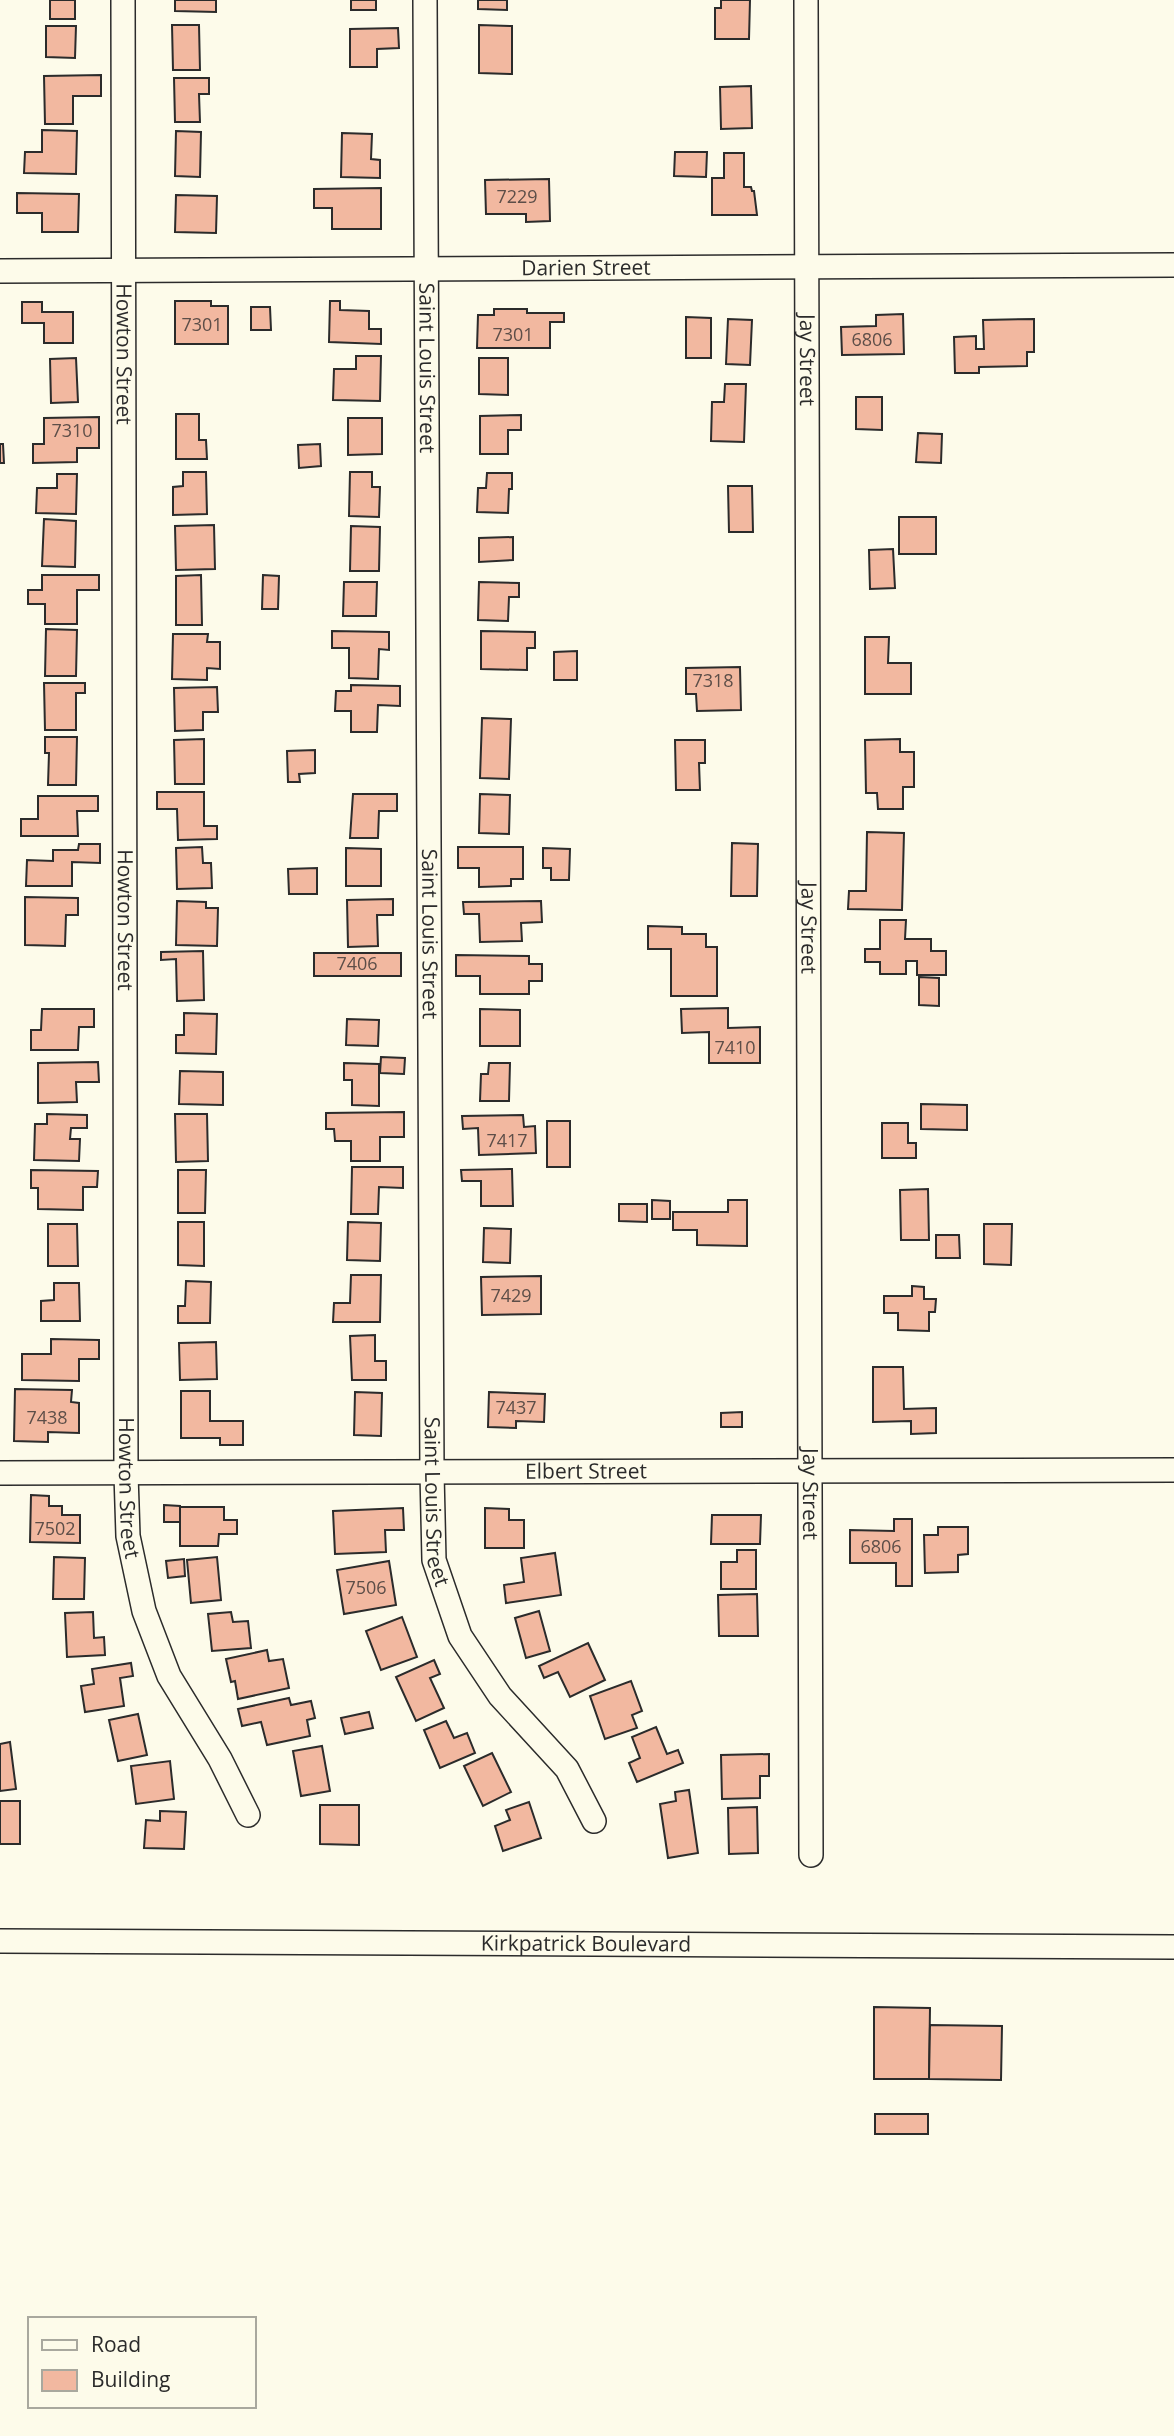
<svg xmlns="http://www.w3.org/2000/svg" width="1174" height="2436" font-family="'Open Sans',sans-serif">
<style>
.building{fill:#f2b8a0;stroke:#2b2b2b;stroke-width:2}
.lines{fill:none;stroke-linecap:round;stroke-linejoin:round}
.minor-casing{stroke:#2b2b2b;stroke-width:26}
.minor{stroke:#fdfbea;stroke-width:23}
.labels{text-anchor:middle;stroke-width:5;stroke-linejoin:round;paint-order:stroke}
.number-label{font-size:18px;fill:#5d4e48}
.street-label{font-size:21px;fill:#2b2b2b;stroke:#fdfbea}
</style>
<rect width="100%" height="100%" fill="#fdfbea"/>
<!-- building -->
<g class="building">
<rect x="50" y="0" width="25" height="19"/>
<path d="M175 0H216V12L175 11Z"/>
<rect x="351" y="0" width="25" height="10"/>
<path d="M478 0H507V10L478 9Z"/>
<path d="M721 0H750L749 39H715V8H721Z"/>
<path d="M172 25H199L200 70H173Z"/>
<path d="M479 25 512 26V74L479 73Z"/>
<path d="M46 26H76L75 58 46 57Z"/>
<path d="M398 28 399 48 377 49V67H350V29Z"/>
<path d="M101 75V96H73V124H45L44 76Z"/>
<path d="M174 78H209V94H199L200 122H175Z"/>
<path d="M751 86 752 128 721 129 720 87Z"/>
<path d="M42 130 77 131 76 174 24 173 25 152H42Z"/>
<path d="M176 131 201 132 200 177 175 176Z"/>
<path d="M342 133 372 134 371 159 380 160V178L341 177Z"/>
<path d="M675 152H707L706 177 674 176Z"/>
<path d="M724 153H744V187H751L752 191H754L757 215H712V178H724Z"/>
<path d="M549 179 550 221 526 222V214H486L485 180Z"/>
<path d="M381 188V229H332V208H314V189Z"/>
<path d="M17 193 79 194 78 232H42V213H17Z"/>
<path d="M176 195 217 196 216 233 175 232Z"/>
<path d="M175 301H211V306H228V344H175Z"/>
<path d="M330 301H340V310L369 311V329H381V344L329 342Z"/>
<path d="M22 302H42V312H73V343H44V323H22Z"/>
<path d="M251 307H270L271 330H251Z"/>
<path d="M494 309H527V313H564V322H550V348H477L478 315H494Z"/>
<path d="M903 314 904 354 842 355 841 327 876 326V315Z"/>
<path d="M686 317 711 318V358H686Z"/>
<path d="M728 319 752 320 750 365 726 364Z"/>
<path d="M1034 319V352H1027V366L979 367V373H955L954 337 976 336V349H984L983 320Z"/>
<path d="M356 356H381L380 401 333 400 334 369H356Z"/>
<path d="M76 358 78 402 51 403 50 359Z"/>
<path d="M479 358H508V395L479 394Z"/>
<path d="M725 384H746L744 442 711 441 712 402H724Z"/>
<path d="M856 397H882V430L856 429Z"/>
<path d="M176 414H199V440H206L207 459H176Z"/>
<path d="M521 415V430H508V454H480V416Z"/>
<path d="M99 417V448H77V462L33 463V444H44V418Z"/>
<path d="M348 418H382V454L348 455Z"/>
<path d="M918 433 942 434 941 463 916 462Z"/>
<path d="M0 444H3L4 463H0Z"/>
<path d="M320 444 321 466 299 468 298 445Z"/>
<path d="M183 472H206L207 514 173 515V487L183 486Z"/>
<path d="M350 472H372V487H380L379 517 349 516Z"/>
<path d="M487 473H512V489H509L508 513 477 512 478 488H486Z"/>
<path d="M57 474H77L76 514 36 513 37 488H57Z"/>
<path d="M728 486H752L753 532H729Z"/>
<rect x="899" y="517" width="37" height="37"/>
<path d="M44 519 76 521 75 567 42 566Z"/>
<path d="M214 525 215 569 176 570 175 526Z"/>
<path d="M351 526 380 527 379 571H350Z"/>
<path d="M513 537V560L479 562V538Z"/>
<path d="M893 549 895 588 870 589 869 550Z"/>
<path d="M42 575H99V590H77V624H45V604H28V590H42Z"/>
<path d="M201 575 202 625H176V576Z"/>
<path d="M263 575 279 576 278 609H262Z"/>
<path d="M344 582H377L376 616H343Z"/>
<path d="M479 582 519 583V597H509L508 621 478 620Z"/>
<path d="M46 629 77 630 76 676H45Z"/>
<path d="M332 631 389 632V650L379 649 378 679 349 678V648H332Z"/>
<path d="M481 631 535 632V648H527V670L481 669Z"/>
<path d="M173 634H208L207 642H220V669L207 668V680L172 679Z"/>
<path d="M865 637H889L888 663H911V694H865Z"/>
<path d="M577 651V680H554V652Z"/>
<path d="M740 667 741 710 697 711 696 694H686V668Z"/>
<path d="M44 683H85V693H76V730H45Z"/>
<path d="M351 685 400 686V706L378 705 377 732H351V711H335L336 691H351Z"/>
<path d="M217 687 218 712H203V730L175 731 174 688Z"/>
<path d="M482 718 511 719 509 779 480 778Z"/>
<path d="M45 737H77L76 785H48L49 753H45Z"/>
<path d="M204 739V784H175L174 740Z"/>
<path d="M900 739V752H914V787H903V809H878L877 793H866L865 740Z"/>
<path d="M675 740H705V763H699L700 790H676Z"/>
<path d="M315 750V773L299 774 300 782H288L287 751Z"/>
<path d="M157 792H204V826H217V839L178 840 177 809H157Z"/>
<path d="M353 794H397V811H379L378 838H350Z"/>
<path d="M480 794 510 795 509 834 479 833Z"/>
<path d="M38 796H98V811H77L78 836H21V819H38Z"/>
<path d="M867 832 904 833 902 910 848 909 849 891H866Z"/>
<path d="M732 843 758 844 757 896H731Z"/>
<path d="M79 844H100V863L72 862V886H26L27 860 53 861V850H78Z"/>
<path d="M202 847 203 863H211L212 888 177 889 176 848Z"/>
<path d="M458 847H523V879H511V886L479 887V868H458Z"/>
<path d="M346 848 381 849V886H346Z"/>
<path d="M543 848 570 849 569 880H551V868H543Z"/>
<path d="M317 868V894H289L288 869Z"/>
<path d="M25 897 78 898V915H66L65 946 25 945Z"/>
<path d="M393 899V915H377L378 946 348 947 347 900Z"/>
<path d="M177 901 206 902V908H218L217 946 176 945Z"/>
<path d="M541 901 542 922 521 923 522 941 480 942 479 914H464L463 902Z"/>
<path d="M880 920H906L905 939H931V951H946V975H917V961H906V974H880V962H865V949H880Z"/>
<path d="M648 926 682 927V934H706V947H717V996H671V949H648Z"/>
<path d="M203 951 204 1000 177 1001 176 959 161 960V952Z"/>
<rect x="314" y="953" width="87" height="23"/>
<path d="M456 955 529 956V964H542V981H529V994H480V976H456Z"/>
<path d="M919 977 939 978V1006L919 1005Z"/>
<path d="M728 1008V1028L760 1027V1063H709V1032L682 1033 681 1009Z"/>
<path d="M42 1009H94V1027H79L78 1050H31V1030H41Z"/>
<path d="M480 1009 520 1010V1046H480Z"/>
<path d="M184 1013 217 1014 216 1054 176 1053V1035H184Z"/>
<path d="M347 1019 379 1020 378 1046 346 1045Z"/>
<path d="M381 1057 405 1058 404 1074 380 1073Z"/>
<path d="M98 1062 99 1082H76L77 1102 38 1103V1063Z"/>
<path d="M344 1063 379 1064V1106L352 1105V1080H344Z"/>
<path d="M489 1063H510L509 1101H480L481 1074H488Z"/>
<path d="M180 1071 223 1072V1105L179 1104Z"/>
<path d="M921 1104 967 1105V1130L921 1129Z"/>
<path d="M404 1112V1137H380V1161H351V1141H335L334 1129H326V1113Z"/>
<path d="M47 1114 87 1115V1128H71L70 1139H80L79 1161 34 1160 35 1124H47Z"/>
<path d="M175 1114H207L208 1161 176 1162Z"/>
<path d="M523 1115 524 1127 535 1126 536 1153 479 1155 478 1128 463 1129 462 1116Z"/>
<rect x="547" y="1121" width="23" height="46"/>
<path d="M882 1123H908V1143H916V1158H882Z"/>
<path d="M352 1167H403V1188L379 1187 378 1214H351Z"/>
<path d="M512 1169 513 1206H481V1181H462L461 1170Z"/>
<path d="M31 1170 98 1171 97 1187H83V1210L38 1209V1188H31Z"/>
<path d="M178 1170H206L205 1213H178Z"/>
<path d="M928 1189 929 1240H901L900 1190Z"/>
<path d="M652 1200 670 1201V1219H652Z"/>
<path d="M728 1200H747V1246L697 1245V1230H673V1212H728Z"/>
<path d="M619 1204H647V1222L619 1221Z"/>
<path d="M178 1222H204V1266L178 1265Z"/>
<path d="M348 1222 381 1223 380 1261 347 1260Z"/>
<path d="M48 1224H77L78 1266H48Z"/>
<path d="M984 1224H1012L1011 1265 984 1264Z"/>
<path d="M484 1228 511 1229 510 1263 483 1262Z"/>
<path d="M936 1235H959L960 1258H936Z"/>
<path d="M351 1275H381L380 1322H333L334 1303H350Z"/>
<path d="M541 1276V1314L482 1315 481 1277Z"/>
<path d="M186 1281 211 1282 210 1323H178V1306H185Z"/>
<path d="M54 1283H79L80 1321H41V1301L54 1300Z"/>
<path d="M912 1286 924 1287V1299H936L935 1312H929V1331L898 1330V1313H884V1296H912Z"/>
<path d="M375 1335V1361H386V1380H352L350 1336Z"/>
<path d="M51 1339 99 1340V1359H79V1381L22 1380V1354H51Z"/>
<path d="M216 1342 217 1379 180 1380 179 1343Z"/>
<path d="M873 1367H903L904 1409 936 1408V1433L911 1434V1421L873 1422Z"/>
<path d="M15 1389 72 1390 71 1402 79 1403V1433L48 1432V1442L14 1441Z"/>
<path d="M181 1391H210V1421H243V1445H220V1438H181Z"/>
<path d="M355 1392 382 1393 381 1436 354 1435Z"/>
<path d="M489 1392 545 1394 544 1422 516 1421V1428L488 1427Z"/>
<path d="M742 1412V1427H721V1413Z"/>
<path d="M31 1495 49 1496V1506H62V1515H80V1543L30 1542Z"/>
<path d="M164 1505 180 1506V1522H164Z"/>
<path d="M180 1507H224V1520H237V1534H219L218 1546H180Z"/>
<path d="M403 1508 404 1530H385L386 1552 335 1554 333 1511Z"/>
<path d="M485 1508 509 1509V1520H524V1548H485Z"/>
<path d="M712 1515H761L760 1544H711Z"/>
<path d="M894 1519H912V1586H896V1563H850V1530L894 1531Z"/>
<path d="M938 1527H968V1554L958 1555V1572L925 1573 924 1535H938Z"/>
<path d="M737 1550H756V1589H721V1562H737Z"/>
<path d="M555 1553 561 1595 506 1603 504 1585 524 1582 521 1558Z"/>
<path d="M54 1557 85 1558 84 1599H53Z"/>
<path d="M217 1557 221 1600 191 1603 187 1560Z"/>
<path d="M184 1559 185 1576 168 1578 166 1561Z"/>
<path d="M389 1561 396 1605 344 1614 337 1570Z"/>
<path d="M757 1594 758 1636H719L718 1595Z"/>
<path d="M539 1611 550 1651 526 1658 515 1618Z"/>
<path d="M93 1612 94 1638 104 1637 105 1655 67 1657 65 1613Z"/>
<path d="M231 1612 233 1622 248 1621 251 1648 212 1651 208 1614Z"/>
<path d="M402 1617 417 1657 381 1670 366 1631Z"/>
<path d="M588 1643 605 1680 570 1697 558 1672 544 1678 539 1666Z"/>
<path d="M267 1650 269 1661 283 1659 289 1688 238 1699 235 1681 231 1682 226 1659Z"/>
<path d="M434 1660 440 1674 430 1678 444 1708 416 1721 396 1677Z"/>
<path d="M131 1663 133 1676 120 1678 124 1706 85 1712 81 1686 94 1684 92 1669Z"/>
<path d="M631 1681 642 1711 632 1715 637 1728 605 1739 590 1696Z"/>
<path d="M289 1698 291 1705 311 1701 315 1718 307 1720 310 1736 267 1745 261 1722 242 1726 238 1709Z"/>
<path d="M369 1712 373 1728 345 1734 341 1718Z"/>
<path d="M138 1714 147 1755 118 1761 109 1720Z"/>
<path d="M446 1721 454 1738 467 1733 475 1753 440 1768 424 1730Z"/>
<path d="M656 1727 667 1754 678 1750 683 1763 637 1782 629 1763 640 1758 632 1737Z"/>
<path d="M10 1742 16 1789 0 1791V1744Z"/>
<path d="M322 1746 330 1791 301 1796 293 1751Z"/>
<path d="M492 1753 511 1792 483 1806 464 1766Z"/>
<path d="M769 1754V1776H760V1798L722 1799 721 1755Z"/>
<path d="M170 1761 174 1799 136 1804 131 1766Z"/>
<path d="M689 1790 698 1853 668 1858 660 1804 676 1801 675 1792Z"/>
<rect x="0" y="1801" width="20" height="43"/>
<path d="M529 1802 541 1838 503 1851 495 1826 510 1820 506 1810Z"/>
<path d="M320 1805H359V1845L320 1844Z"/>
<path d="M757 1807 758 1853 729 1854 728 1808Z"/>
<path d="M160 1811 186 1812 184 1849 144 1848 146 1820 160 1821Z"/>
<path d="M874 2007 930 2008 929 2079H874Z"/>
<path d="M930 2025 1002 2026 1001 2080 929 2079Z"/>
<rect x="875" y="2114" width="53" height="20"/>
</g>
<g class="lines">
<!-- minor casing -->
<g class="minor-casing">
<g id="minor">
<path id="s1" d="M123 0 126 1474 128 1536 144 1611 169 1676 220 1759 248 1815"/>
<path id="s2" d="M425 0 432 1473 434 1560 460 1636 500 1696 567 1769 594 1821"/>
<path id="s3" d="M806 0 811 1855"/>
<path id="s4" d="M0 271 1174 265"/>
<path id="s5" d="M0 1473 1174 1470"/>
<path id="s6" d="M0 1941 1174 1947"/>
</g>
</g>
<!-- minor -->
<use href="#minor" class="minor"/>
</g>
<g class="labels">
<!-- number labels -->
<g class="number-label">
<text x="517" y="203">7229</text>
<text x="202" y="331">7301</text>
<text x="513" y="341">7301</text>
<text x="872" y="346">6806</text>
<text x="72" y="437">7310</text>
<text x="713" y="687">7318</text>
<text x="357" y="970">7406</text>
<text x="735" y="1054">7410</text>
<text x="507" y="1147">7417</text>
<text x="511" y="1302">7429</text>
<text x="516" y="1414">7437</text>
<text x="47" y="1424">7438</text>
<text x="55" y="1535">7502</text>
<text x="881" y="1553">6806</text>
<text x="366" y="1594">7506</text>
</g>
<!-- street labels -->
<g class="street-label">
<text dy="7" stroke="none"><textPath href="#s4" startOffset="586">Darien Street</textPath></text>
<text dy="7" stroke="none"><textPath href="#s1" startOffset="354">Howton Street</textPath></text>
<text dy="7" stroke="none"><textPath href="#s3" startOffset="360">Jay Street</textPath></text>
<text dy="7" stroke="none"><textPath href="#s2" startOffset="368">Saint Louis Street</textPath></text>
<text dy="7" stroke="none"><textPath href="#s1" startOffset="920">Howton Street</textPath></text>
<text dy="7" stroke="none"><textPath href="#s3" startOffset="928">Jay Street</textPath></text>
<text dy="7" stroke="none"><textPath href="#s2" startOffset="934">Saint Louis Street</textPath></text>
<text dy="7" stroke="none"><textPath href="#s5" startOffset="586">Elbert Street</textPath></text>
<text dy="7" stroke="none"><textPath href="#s1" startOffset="1488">Howton Street</textPath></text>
<text dy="7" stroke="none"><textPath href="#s3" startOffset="1494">Jay Street</textPath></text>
<text dy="7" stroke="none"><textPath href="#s2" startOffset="1502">Saint Louis Street</textPath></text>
<text dy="7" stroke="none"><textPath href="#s6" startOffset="586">Kirkpatrick Boulevard</textPath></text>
</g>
</g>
<!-- legend -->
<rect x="28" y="2317" width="228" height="91" fill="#fdfbea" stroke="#a9a89e" stroke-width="2"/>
<rect x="42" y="2340" width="35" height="10" fill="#fdfbea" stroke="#a9a89e" stroke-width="2"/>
<text x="91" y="2352" font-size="21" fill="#2b2b2b">Road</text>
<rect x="42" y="2370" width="35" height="21" fill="#f2b8a0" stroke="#a9a89e" stroke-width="2"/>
<text x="91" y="2387" font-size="21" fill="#2b2b2b">Building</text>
</svg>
